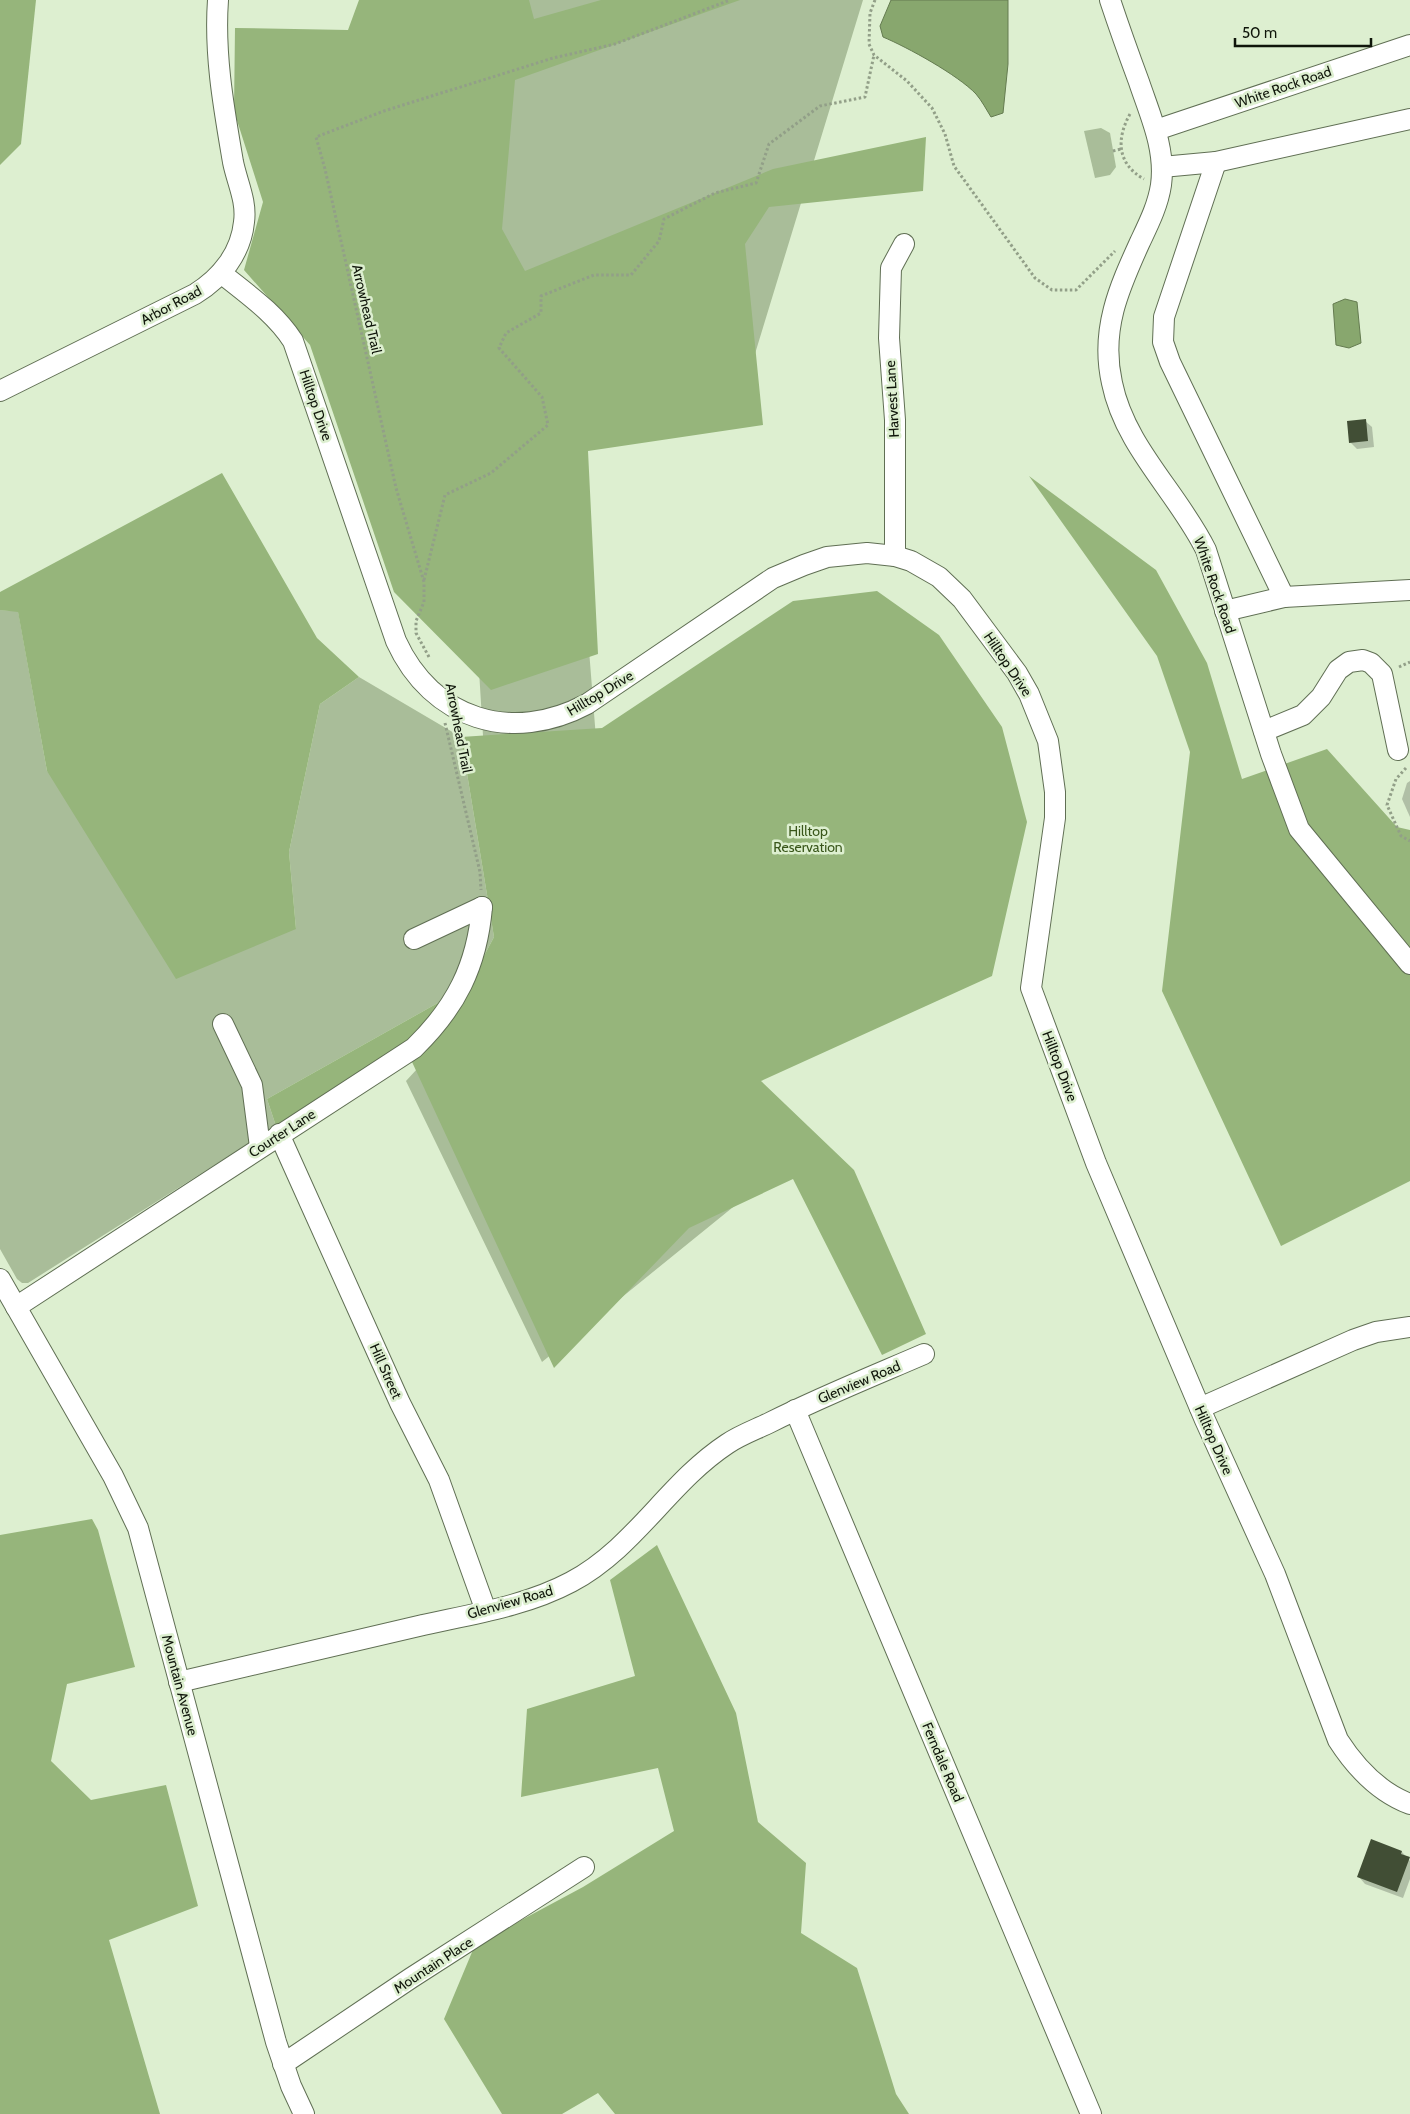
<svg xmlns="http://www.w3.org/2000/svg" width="1410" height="2114" font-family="Cabin,sans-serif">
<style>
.green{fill:#a9bd99}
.forest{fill:#96b57b}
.water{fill:#88a76e;stroke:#647b50}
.shadow{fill:#0003}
.building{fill:#414e35}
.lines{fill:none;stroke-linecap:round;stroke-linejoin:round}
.minor-casing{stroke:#606f54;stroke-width:22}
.path{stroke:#929f88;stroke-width:3;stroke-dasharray:2.5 2.5;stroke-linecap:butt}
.minor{stroke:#fff;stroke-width:20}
.labels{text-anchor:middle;stroke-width:5;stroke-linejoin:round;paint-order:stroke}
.street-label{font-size:14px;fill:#0f150a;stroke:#ddefd0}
.park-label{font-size:14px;fill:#39561a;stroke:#ddefd0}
</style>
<rect width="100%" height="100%" fill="#ddefd0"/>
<!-- green -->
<g class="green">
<path d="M438 0H863L736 416 571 422 597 751 796 1156 542 1362 406 1081 498 981Z"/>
<path d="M1101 128 1110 133 1116 167 1110 175 1095 178 1084 131Z"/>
<path d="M0 610 18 611 47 771 296 929 289 852 320 704 359 677 461 737 494 937 468 986 267 1099 276 1126 28 1283H22L17 1279 0 1249Z"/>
</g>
<!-- forest -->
<g class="forest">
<path d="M0 0H36L21 144 0 165Z"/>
<path d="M359 0H529L534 19 601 0H740L515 80 502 229 525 271 773 169 926 137 923 191 769 207 745 244 763 425 588 451 598 654 491 690 394 592 310 345 244 270 263 202 234 111 235 28 348 30Z"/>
<path d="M222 473 317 638 359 677 320 704 289 852 296 929 176 979 47 771 18 612 0 610V592Z"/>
<path d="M1029 476 1156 570 1207 663 1242 779 1327 749 1397 827 1410 830V1181L1281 1246 1162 991 1190 752 1157 656Z"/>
<path d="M877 591 939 635 1002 727 1027 822 992 976 761 1081 854 1170 926 1334 882 1355 793 1179 689 1228 554 1368 406 1049 276 1126 267 1099 468 986 494 937 461 737 602 728 793 601Z"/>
<path d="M92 1519 98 1530 135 1667 67 1684 51 1761 91 1800 166 1785 198 1906 109 1940 160 2114H0V1535Z"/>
<path d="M657 1545 736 1713 758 1822 806 1863 801 1933 857 1968 896 2094 909 2114H615L598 2093 562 2114H502L444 2019 475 1945 583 1887 674 1831 658 1768 521 1797 527 1709 635 1676 610 1580Z"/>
</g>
<!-- water -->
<g class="water">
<path d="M891 0H1008V64L1003 113 991 117C986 109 982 101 976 94 958 75 907 47 883 37L880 26Z"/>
<path d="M1345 299 1357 302 1361 343 1349 348 1336 345 1333 304Z"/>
</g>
<!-- shadow -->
<g class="shadow">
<path d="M1365 421 1372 427 1374 447 1357 449 1350 442Z"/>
<path d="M1410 781V817L1402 799 1407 783Z"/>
<path d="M1402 1852 1410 1861V1879L1403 1898 1365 1884 1359 1877Z"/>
</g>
<!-- building -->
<g class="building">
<path d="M1366 419 1368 441 1349 443 1347 421Z"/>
<path d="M1371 1839 1402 1851 1401 1854 1410 1857 1397 1892 1357 1877Z"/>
</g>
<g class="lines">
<!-- minor casing -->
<g class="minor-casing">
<g id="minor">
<path d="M1110 0C1119 27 1129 55 1139 82 1150 115 1166 149 1161 185 1158 205 1149 223 1140 242 1119 288 1100 330 1112 383 1125 447 1178 493 1206 550L1271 754 1299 829 1410 964"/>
<path d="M1156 130 1410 45"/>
<path d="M1216 162 1164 317 1163 342 1170 362 1284 597"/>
<path d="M1162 167 1216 162 1410 119"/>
<path d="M221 273C247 294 275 313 293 341L396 641C432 720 512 744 587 704L773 578 804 565 827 557 867 553 895 556 911 561 939 577 962 599 1017 673 1029 694 1048 741 1055 792V818L1031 988 1096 1163 1205 1420 1275 1574 1338 1740C1356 1768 1378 1792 1410 1804"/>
<path d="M0 391 195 294C221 278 241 253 244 222 247 201 237 182 233 162 224 109 214 55 218 0"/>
<path d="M895 556V420L889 338 891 268 904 244"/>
<path d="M1225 611 1284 597 1410 590"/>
<path d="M1264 731 1303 715 1321 697 1338 670 1349 662 1363 660 1371 663 1382 674 1398 750"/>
<path d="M414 939 482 907"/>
<path d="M223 1024 252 1085 260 1147"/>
<path d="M279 1134 400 1403 439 1480 486 1611"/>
<path d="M0 1279 113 1476 138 1528 276 2042 291 2086 304 2114"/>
<path d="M16 1307 414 1048C456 1007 477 966 482 907"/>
<path d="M1200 1408 1353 1340 1376 1332 1410 1327"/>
<path d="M795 1410 1091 2114"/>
<path d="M179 1682C261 1663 342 1644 423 1625 473 1614 526 1606 571 1582 635 1548 668 1483 727 1444 740 1435 757 1429 771 1422 821 1397 873 1376 924 1354"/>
<path d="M283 2064 411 1978 584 1867"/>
</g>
</g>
<!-- path -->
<g class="path">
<path d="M875 0 870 13 869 44 874 55 907 81 932 108 945 134 954 166 1035 278 1052 290H1076L1115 251"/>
<path d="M1130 114C1116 139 1117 164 1144 179"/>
<path d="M1113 151 1121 149"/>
<path d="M424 580 445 495 491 473 548 425 542 397 499 348 506 333 541 313V296L594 275H631L659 241 664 219 715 193 756 183 769 144 820 106 865 97 874 55"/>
<path d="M429 657 416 633V621L424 602V582L396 488 325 169 316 137 384 111 553 58 615 44 730 0"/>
<path d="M1399 667 1410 662"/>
<path d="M445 723 480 872 481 890"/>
<path d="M1406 768 1396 779 1387 805 1401 836 1410 841"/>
</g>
<!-- minor -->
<use href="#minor" class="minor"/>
</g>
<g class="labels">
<!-- street labels -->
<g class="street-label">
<text transform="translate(1283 87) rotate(-19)" y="5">White Rock Road</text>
<text transform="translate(171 305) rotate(-28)" y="5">Arbor Road</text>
<text transform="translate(367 309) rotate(77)" y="5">Arrowhead Trail</text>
<text transform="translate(892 399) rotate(-93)" y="5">Harvest Lane</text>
<text transform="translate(316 405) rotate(71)" y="5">Hilltop Drive</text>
<text transform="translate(1215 585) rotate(71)" y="5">White Rock Road</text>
<text transform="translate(1008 664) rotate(56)" y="5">Hilltop Drive</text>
<text transform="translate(600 693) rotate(-31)" y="5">Hilltop Drive</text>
<text transform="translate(459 728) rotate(79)" y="5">Arrowhead Trail</text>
<text transform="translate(1060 1066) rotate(69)" y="5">Hilltop Drive</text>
<text transform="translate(282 1133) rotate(-33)" y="5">Courter Lane</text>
<text transform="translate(386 1371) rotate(66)" y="5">Hill Street</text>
<text transform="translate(859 1382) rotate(-23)" y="5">Glenview Road</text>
<text transform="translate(1214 1440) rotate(66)" y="5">Hilltop Drive</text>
<text transform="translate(510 1602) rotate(-16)" y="5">Glenview Road</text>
<text transform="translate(180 1685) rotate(75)" y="5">Mountain Avenue</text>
<text transform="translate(943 1762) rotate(67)" y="5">Ferndale Road</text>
<text transform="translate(433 1965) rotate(-33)" y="5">Mountain Place</text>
</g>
<!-- park labels -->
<g class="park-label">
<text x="808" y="836">Hilltop<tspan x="808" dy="16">Reservation</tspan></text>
</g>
</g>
<!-- scale -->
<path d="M1235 38v8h136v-8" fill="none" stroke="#0f150a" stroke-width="2.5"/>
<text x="1242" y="38" font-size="15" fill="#0f150a" stroke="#ddefd0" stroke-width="4" paint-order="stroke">50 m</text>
</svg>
